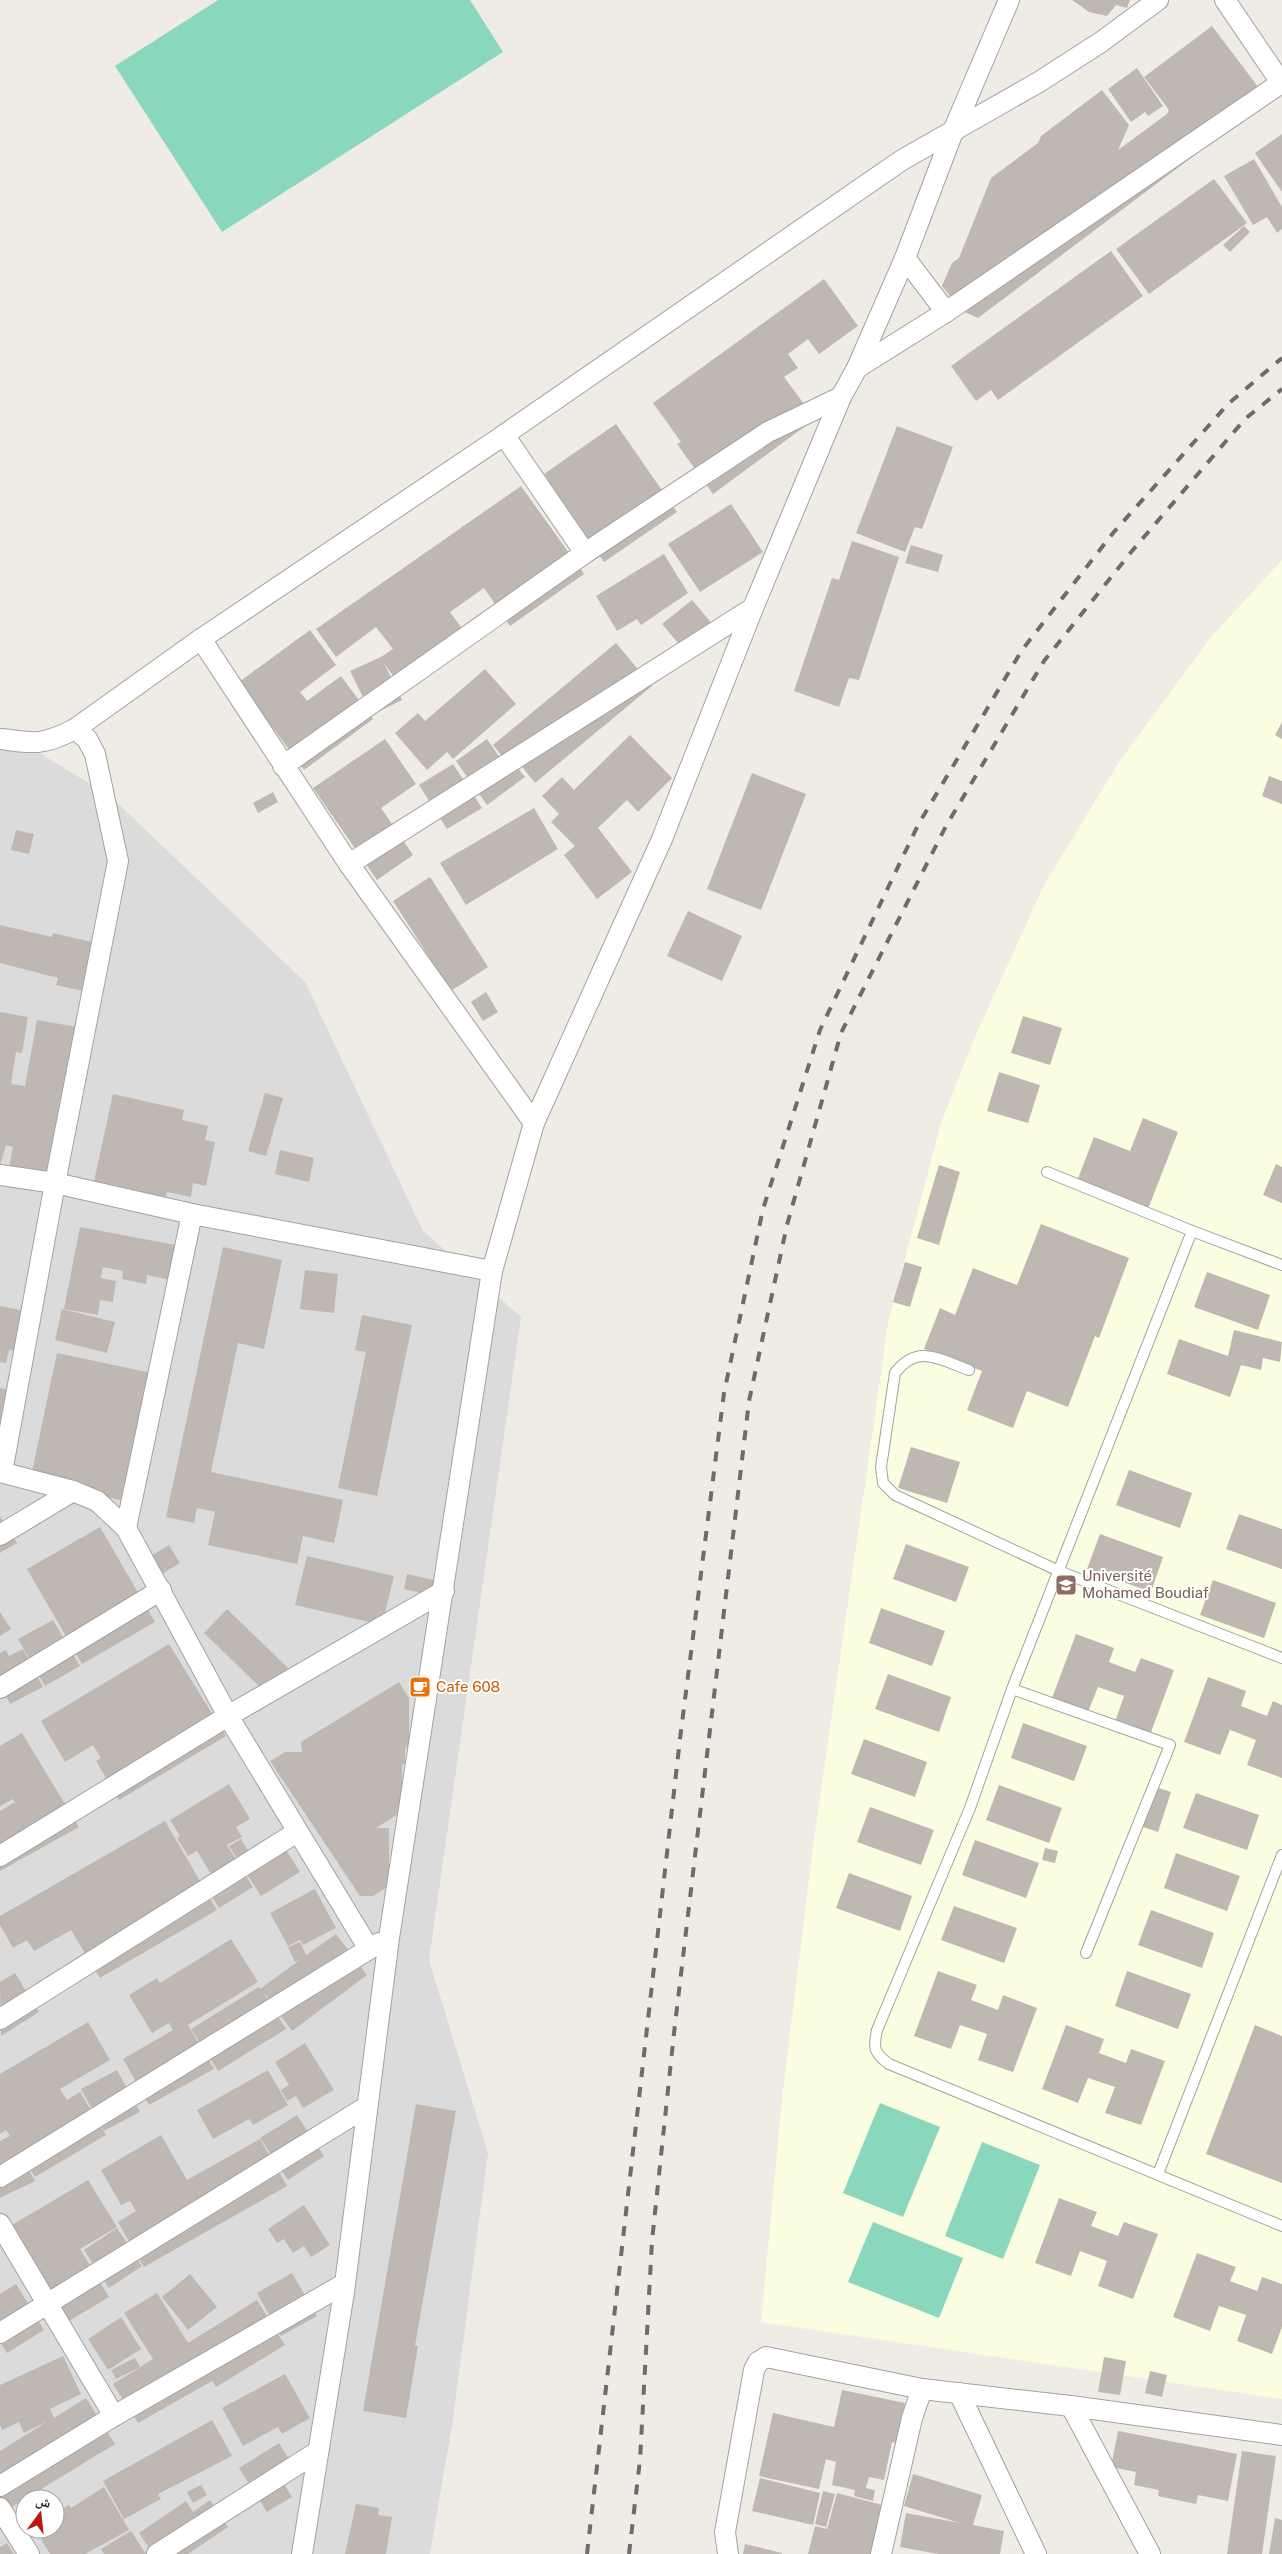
<svg xmlns="http://www.w3.org/2000/svg" width="1282" height="2554" font-family="'Public Sans','Noto Naskh Arabic',sans-serif">
<style>
.residential{fill:#dcdbdb;fill-rule:evenodd}
.education{fill:#fbfde0}
.pitch{fill:#89d8bd}
.building{fill:#bfb8b2}
.lines{fill:none;stroke-linecap:round;stroke-linejoin:round}
.service-casing{stroke:#a2a2a2;stroke-width:12}
.minor-casing{stroke:#a2a2a2;stroke-width:22}
.service{stroke:#fff;stroke-width:10}
.minor{stroke:#fff;stroke-width:20}
.rail{stroke:#6c6c6c;stroke-width:4;stroke-dasharray:10 10;stroke-linecap:butt}
.labels{text-anchor:middle;stroke-width:4;stroke-linejoin:round;paint-order:stroke}
.education-label{font-size:15px;fill:#785e54;stroke:#fff;text-anchor:start}
.food-label{font-size:15px;fill:#c56008;stroke:#fff;text-anchor:start}
</style>
<rect width="100%" height="100%" fill="#eeece5"/>
<!-- residential -->
<path class="residential" d="M0 729 110 796 305 982 423 1231 521 1317 429 1960 488 2153 453 2419 430 2554H0ZM25 2499H55V2529H25Z"/>
<!-- education -->
<path class="education" d="M1282 560V2399L761 2322 782 2099 813 1847 888 1323 941 1123 974 1039 1044 885 1119 762 1211 637Z"/>
<!-- pitch -->
<g class="pitch">
<path d="M218 0H470L503 52 222 232 115 66Z"/>
<path d="M880 2103 940 2127 903 2217 843 2193Z"/>
<path d="M982 2142 1040 2165 1003 2259 945 2236Z"/>
<path d="M873 2222 963 2258 939 2318 848 2282Z"/>
</g>
<!-- building -->
<g class="building">
<path d="M1072 0H1130L1127 8 1116 5 1107 16 1089 12Z"/>
<path d="M1212 26 1268 100 978 318 962 311 942 286 952 263 959 258 991 178 1038 143 1041 136 1102 90 1129 125 1118 150 1167 114 1169 110 1144 77Z"/>
<path d="M1137 68 1163 106 1148 116 1145 112 1131 122 1108 89Z"/>
<path d="M1282 134V192L1255 153Z"/>
<path d="M1254 159 1282 207V229L1277 233 1267 217 1253 225 1224 176Z"/>
<path d="M1214 179 1247 223 1149 294 1116 249Z"/>
<path d="M1244 226 1250 232 1230 252 1223 245Z"/>
<path d="M1111 251 1143 296 998 400 991 390 976 401 951 366Z"/>
<path d="M824 279 858 326 819 354 808 339 788 354 798 368 784 377 815 419 713 494 677 444 681 442 653 403Z"/>
<path d="M616 424 677 512 604 562 544 474Z"/>
<path d="M897 426 953 447 922 529 915 527 905 552 856 533Z"/>
<path d="M521 486 584 574 510 626 484 588 450 612 473 644 405 693 384 663 402 700 372 715 350 671 381 657 393 649 376 627 336 657 316 629Z"/>
<path d="M731 504 763 552 700 592 668 544Z"/>
<path d="M852 541 899 557 859 680 849 678 839 707 794 691 832 578 839 580Z"/>
<path d="M911 545 943 555 938 572 905 563Z"/>
<path d="M664 554 688 593 641 625 637 619 617 631 596 596Z"/>
<path d="M692 600 719 632 689 656 662 624Z"/>
<path d="M310 630 336 665 300 692 307 701 341 676 373 719 304 770 239 682Z"/>
<path d="M616 643 652 686 535 783 515 758 508 764 493 745Z"/>
<path d="M485 669 516 704 453 759 447 752 427 770 395 733 418 713 425 721Z"/>
<path d="M1282 722V739L1275 735Z"/>
<path d="M630 735 672 778 638 812 627 800 598 828 632 872 597 899 564 855 575 846 551 822 559 814 542 796 562 777 574 790Z"/>
<path d="M385 739 416 784 381 808 413 855 377 880 313 788Z"/>
<path d="M487 739 510 772 517 767 525 777 487 805 456 761Z"/>
<path d="M453 764 482 808 447 829 419 785Z"/>
<path d="M752 773 806 794 761 910 707 889Z"/>
<path d="M1269 776 1282 781V804L1262 796Z"/>
<path d="M273 792 278 802 258 813 253 803Z"/>
<path d="M534 808 558 849 466 905 440 863Z"/>
<path d="M16 830 34 834 29 854 11 850Z"/>
<path d="M430 877 488 967 451 991 393 901Z"/>
<path d="M688 911 742 936 722 981 667 956Z"/>
<path d="M0 925 52 937 53 933 104 945 92 993 56 985 58 978 0 963Z"/>
<path d="M486 992 498 1012 483 1021 471 1002Z"/>
<path d="M0 1012 28 1017 22 1053 16 1052 11 1084 25 1086 37 1020 89 1029 60 1195 6 1185 13 1147 6 1145 0 1165Z"/>
<path d="M1023 1016 1062 1028 1050 1065 1011 1053Z"/>
<path d="M999 1072 1040 1085 1028 1123 987 1111Z"/>
<path d="M265 1093 283 1098 266 1156 248 1151Z"/>
<path d="M113 1094 184 1110 182 1120 208 1126 205 1140 215 1142 206 1186 193 1183 191 1197 167 1192 163 1211 91 1195Z"/>
<path d="M1143 1118 1178 1132 1148 1209 1077 1181 1094 1137 1130 1151Z"/>
<path d="M280 1150 314 1158 309 1182 275 1174Z"/>
<path d="M1276 1164 1282 1167V1203L1263 1195Z"/>
<path d="M939 1165 960 1172 939 1245 917 1238Z"/>
<path d="M1041 1224 1129 1258 1099 1338 1095 1336 1068 1407 1027 1391 1013 1428 967 1410 982 1371 924 1349 940 1308 955 1315 973 1268 1017 1285Z"/>
<path d="M80 1227 181 1246 175 1281 147 1275 146 1284 122 1279 123 1271 103 1267 101 1278 116 1281 113 1302 100 1300 98 1315 64 1309Z"/>
<path d="M223 1247 282 1260 264 1349 238 1343 211 1472 343 1500 334 1543 303 1536 297 1564 208 1545 215 1512 197 1508 194 1523 166 1517Z"/>
<path d="M905 1262 922 1267 910 1307 893 1302Z"/>
<path d="M305 1270 338 1274 334 1313 300 1309Z"/>
<path d="M1207 1272 1270 1295 1258 1330 1194 1307Z"/>
<path d="M0 1306 39 1314 31 1354 9 1350 6 1363 0 1362Z"/>
<path d="M62 1309 115 1322 107 1353 55 1340Z"/>
<path d="M362 1315 412 1325 377 1496 338 1488 366 1352 355 1350Z"/>
<path d="M1234 1330 1282 1342 1280 1362 1263 1358 1261 1370 1241 1365 1230 1397 1167 1374 1179 1339 1228 1356Z"/>
<path d="M57 1353 161 1375 134 1503 30 1481Z"/>
<path d="M0 1388 21 1393 0 1433Z"/>
<path d="M911 1447 960 1462 947 1503 898 1488Z"/>
<path d="M1129 1470 1192 1493 1180 1528 1116 1505Z"/>
<path d="M1239 1514 1282 1529V1569L1226 1549Z"/>
<path d="M0 1516 17 1543 0 1553Z"/>
<path d="M100 1527 155 1622 82 1664 27 1569Z"/>
<path d="M1100 1534 1163 1557 1151 1592 1087 1569Z"/>
<path d="M906 1544 969 1567 956 1602 893 1579Z"/>
<path d="M169 1545 180 1563 162 1574 151 1556Z"/>
<path d="M307 1556 394 1576 382 1625 295 1605Z"/>
<path d="M407 1574 434 1580 430 1595 404 1589Z"/>
<path d="M1213 1580 1276 1603 1264 1638 1200 1615Z"/>
<path d="M881 1608 945 1631 932 1666 869 1643Z"/>
<path d="M227 1609 288 1668 265 1692 204 1633Z"/>
<path d="M0 1612 11 1629 0 1636Z"/>
<path d="M53 1620 80 1666 45 1686 18 1639Z"/>
<path d="M1076 1634 1114 1648 1109 1662 1135 1672 1141 1658 1174 1670 1150 1735 1115 1722 1124 1696 1098 1687 1088 1712 1052 1698Z"/>
<path d="M169 1644 226 1736 119 1800 96 1761 101 1758 93 1745 65 1762 41 1721Z"/>
<path d="M23 1649 43 1687 10 1704 0 1685V1653L6 1650 9 1656Z"/>
<path d="M888 1674 951 1697 939 1732 875 1709Z"/>
<path d="M1208 1677 1246 1691 1241 1706 1267 1716 1273 1701 1282 1705V1778L1247 1765 1256 1740 1230 1730 1220 1755 1184 1742Z"/>
<path d="M399 1682 409 1698V1745L405 1748V1763L402 1765 403 1811 376 1828H389V1886L373 1896H360L270 1761 285 1752H302L301 1742Z"/>
<path d="M1023 1723 1087 1746 1074 1781 1011 1758Z"/>
<path d="M22 1733 79 1827 0 1871V1811L15 1802 13 1799 0 1806V1746Z"/>
<path d="M864 1739 927 1762 915 1797 851 1774Z"/>
<path d="M229 1784 250 1819 236 1827 242 1837 227 1845 253 1887 219 1908 203 1883 213 1877 197 1851 188 1856 177 1838 180 1836 170 1820Z"/>
<path d="M999 1785 1062 1808 1049 1843 986 1820Z"/>
<path d="M1150 1785 1171 1792 1158 1832 1137 1825Z"/>
<path d="M1196 1793 1259 1815 1247 1850 1183 1828Z"/>
<path d="M870 1807 934 1830 921 1865 857 1842Z"/>
<path d="M165 1821 217 1910 100 1978 71 1930 34 1951 27 1940 13 1948 0 1925V1916Z"/>
<path d="M276 1834 300 1872 261 1896 229 1846 241 1839 249 1852Z"/>
<path d="M975 1840 1039 1863 1026 1898 962 1875Z"/>
<path d="M1045 1848 1058 1851 1055 1863 1042 1860Z"/>
<path d="M1176 1853 1240 1876 1227 1911 1164 1888Z"/>
<path d="M849 1873 912 1896 900 1931 836 1908Z"/>
<path d="M315 1889 336 1928 303 1945 300 1940 288 1946 270 1913Z"/>
<path d="M954 1906 1017 1928 1004 1963 941 1940Z"/>
<path d="M1151 1910 1214 1933 1202 1968 1138 1945Z"/>
<path d="M336 1934 367 1975 292 2031 262 1990 286 2029 218 2071 191 2029 259 1987 260 1989 301 1959 295 1962 288 1947 300 1942 306 1955Z"/>
<path d="M231 1939 258 1982 188 2025 214 2069 149 2105 123 2059 173 2030 169 2023 152 2033 129 1995 157 1978 160 1983Z"/>
<path d="M938 1971 977 1985 971 2000 998 2010 1003 1995 1037 2008 1013 2072 978 2060 987 2034 960 2025 951 2049 914 2036Z"/>
<path d="M1127 1971 1191 1994 1178 2029 1115 2006Z"/>
<path d="M15 1973 39 2012 1 2036 0 1982Z"/>
<path d="M88 2022 110 2060 60 2089 67 2100 80 2092 106 2135 35 2177 20 2153 35 2181 0 2198V2141L10 2136 6 2130 0 2134V2074Z"/>
<path d="M1066 2025 1104 2039 1099 2053 1126 2063 1131 2049 1165 2061 1141 2125 1105 2113 1115 2087 1088 2078 1078 2103 1042 2089Z"/>
<path d="M1255 2025 1282 2036V2183L1206 2154Z"/>
<path d="M305 2043 334 2090 303 2108 296 2096 287 2101 281 2090 289 2085 275 2062Z"/>
<path d="M117 2070 140 2112 104 2131 81 2089Z"/>
<path d="M268 2070 288 2105 253 2125 249 2119 213 2139 197 2110Z"/>
<path d="M416 2104 456 2111 415 2346H418L406 2418 363 2411Z"/>
<path d="M297 2115 324 2156 288 2180 260 2138Z"/>
<path d="M161 2135 187 2180 260 2139 287 2186 144 2267 118 2222 136 2211 130 2201 121 2205 101 2170Z"/>
<path d="M88 2180 117 2227 80 2249 109 2297 69 2321 12 2225Z"/>
<path d="M1059 2198 1097 2212 1091 2226 1118 2236 1124 2222 1158 2234 1133 2299 1098 2286 1107 2261 1080 2251 1071 2276 1035 2263Z"/>
<path d="M304 2205 330 2245 311 2257 304 2246 293 2253 284 2239 277 2243 268 2229Z"/>
<path d="M117 2228 142 2266 109 2288 84 2250Z"/>
<path d="M1197 2253 1236 2267 1230 2281 1257 2291 1262 2277 1282 2284V2327L1272 2354 1237 2341 1246 2315 1219 2306 1210 2331 1173 2317Z"/>
<path d="M292 2273 317 2316 281 2336 257 2293Z"/>
<path d="M190 2274 217 2307 188 2330 162 2297Z"/>
<path d="M16 2284 44 2330 7 2353 0 2342V2294Z"/>
<path d="M157 2293 188 2343 257 2300 285 2345 216 2387 212 2381 138 2423 113 2384 153 2359 124 2313Z"/>
<path d="M121 2317 141 2349 108 2370 88 2339Z"/>
<path d="M63 2356 81 2394 50 2409 54 2418 86 2398 115 2444 7 2510 0 2499V2451L48 2421 24 2433 19 2422 2 2430 0 2425V2385Z"/>
<path d="M1104 2357 1126 2361 1120 2395 1098 2392Z"/>
<path d="M135 2358 140 2367 116 2379 111 2370Z"/>
<path d="M1150 2371 1167 2375 1162 2397 1145 2393Z"/>
<path d="M285 2374 310 2418 282 2434 278 2427 243 2446 222 2408Z"/>
<path d="M842 2390 905 2403 896 2443 892 2442 884 2480 869 2477 866 2488 875 2490 873 2501 854 2496 855 2490 832 2485 836 2462 826 2459 819 2489 759 2476 773 2413 834 2427Z"/>
<path d="M212 2420 232 2456 158 2494 161 2499 124 2519 103 2481Z"/>
<path d="M1118 2431 1237 2454 1228 2501 1198 2495 1196 2504 1158 2496 1159 2490 1134 2485 1136 2472 1111 2467Z"/>
<path d="M279 2443 297 2472 282 2481 292 2497 267 2512 239 2468Z"/>
<path d="M1242 2451 1276 2456 1262 2554H1227Z"/>
<path d="M913 2474 982 2495 973 2525 1004 2531 1000 2554H938L900 2547 906 2513 960 2523 904 2506Z"/>
<path d="M760 2478 820 2493 813 2525 752 2511Z"/>
<path d="M201 2485 207 2495 193 2503 187 2492Z"/>
<path d="M104 2487 129 2530 85 2554H50L35 2529H55V2513L69 2505 71 2508Z"/>
<path d="M823 2491 835 2494 826 2527 815 2524Z"/>
<path d="M837 2493 886 2506 873 2554H808L815 2526 827 2529Z"/>
<path d="M210 2500 228 2527 188 2554H153L139 2533 186 2501 193 2512Z"/>
<path d="M356 2504 379 2508 378 2515 392 2517 386 2554H345Z"/>
<path d="M1275 2518 1282 2520V2554H1269Z"/>
<path d="M131 2531 146 2554H104L101 2549Z"/>
<path d="M7 2543 14 2554H0V2547Z"/>
<path d="M745 2544 782 2553V2554H743Z"/>
</g>
<g class="lines">
<!-- service casing -->
<g class="service-casing">
<g id="service">
<path d="M1047 1172 1192 1231"/>
<path d="M1282 1265 1192 1231 1012 1689 970 1808 877 2030C873 2048 874 2053 889 2064L1282 2226"/>
<path d="M969 1370C940 1360 918 1343 895 1373L881 1467 883 1483 895 1495 1059 1571 1282 1658"/>
<path d="M1012 1689 1170 1745 1086 1953"/>
<path d="M1158 2174 1282 1855"/>
</g>
</g>
<!-- minor casing -->
<g class="minor-casing">
<g id="minor">
<path d="M1225 0 1282 84"/>
<path d="M905 258 946 312"/>
<path d="M857 368 946 312 1281 83"/>
<path d="M504 435 585 553"/>
<path d="M75 729 201 639"/>
<path d="M2 739C35 744 44 745 75 729L87 739 95 754 118 861 55 1183 2 1472"/>
<path d="M283 766 585 553 768 432 841 397"/>
<path d="M349 864 753 608"/>
<path d="M534 1123 349 864 201 639 504 435 902 160 1039 82 1101 42 1158 0"/>
<path d="M0 1175 55 1183 192 1214 492 1271"/>
<path d="M0 1472 73 1491 97 1501 126 1528 228 1716 369 1949"/>
<path d="M126 1528 192 1214"/>
<path d="M0 1535 73 1491"/>
<path d="M0 1688 161 1590"/>
<path d="M0 1856 228 1716 444 1591"/>
<path d="M0 2019 297 1832"/>
<path d="M0 2177 379 1943"/>
<path d="M0 2224 114 2416"/>
<path d="M0 2333 366 2107"/>
<path d="M959 2393 1036 2554"/>
<path d="M1071 2406 1150 2554"/>
<path d="M0 2486 114 2416 344 2284"/>
<path d="M0 2508 29 2554"/>
<path d="M157 2554 317 2452"/>
<path d="M302 2554 344 2292 389 1938 492 1271 534 1123 662 839 753 608 841 397 857 368 905 258 954 129 1009 0"/>
<path d="M728 2554 725 2532 754 2370 758 2362 766 2357 922 2389 1071 2406 1282 2435"/>
<path d="M881 2554 912 2418 922 2389"/>
</g>
</g>
<!-- service -->
<use href="#service" class="service"/>
<!-- minor -->
<use href="#minor" class="minor"/>
<!-- rail -->
<g class="rail">
<path d="M587 2554 680 1739 724 1393 763 1209 820 1030 918 825 1022 650 1113 533 1228 404 1282 358"/>
<path d="M629 2554 640 2460 652 2241 674 2033 749 1401 787 1225 841 1033 946 826 1044 661 1132 551 1245 419 1282 389"/>
</g>
</g>
<!-- icons -->
<defs>
<g id="university-square" transform="scale(1.125)"><rect x="-9" y="-9" width="18" height="18" rx="4" fill="#8d6e63" stroke="#fff"/><path d="M0-5L7-2L0 1L-7-2ZM-4 1L0 2.5L4 1V4Q0 6-4 4Z" fill="#fff"/></g>
<g id="cafe-square" transform="scale(1.125)"><rect x="-9" y="-9" width="18" height="18" rx="4" fill="#e8710a" stroke="#fff"/><path d="M-5.5-4.5H6V0H3Q3 3.5 0 3.5H-2.5Q-5.5 3.5-5.5 0ZM3-3.2v2h1.7v-2ZM-6 4.5H4V6H-6Z" fill="#fff"/></g>
</defs>
<g fill-rule="evenodd">
<use href="#university-square" x="1066" y="1585"/>
<use href="#cafe-square" x="420" y="1687"/>
</g>
<g class="labels">
<!-- education labels -->
<g class="education-label">
<text x="1082" y="1581">Université<tspan x="1082" dy="17">Mohamed Boudiaf</tspan></text>
</g>
<!-- food labels -->
<g class="food-label">
<text x="436" y="1692">Cafe 608</text>
</g>
</g>
<!-- north arrow -->
<g transform="translate(40 2514) rotate(15)"><circle r="24" fill="#ffffff" stroke="#a5a5a5"/>
<path d="M0-4L9 19L0 12L-9 19Z" fill="#bd170f"/>
<text y="-8" font-size="14" font-weight="bold" text-anchor="middle" fill="#1e1e1e">ش</text>
</g>
</svg>
